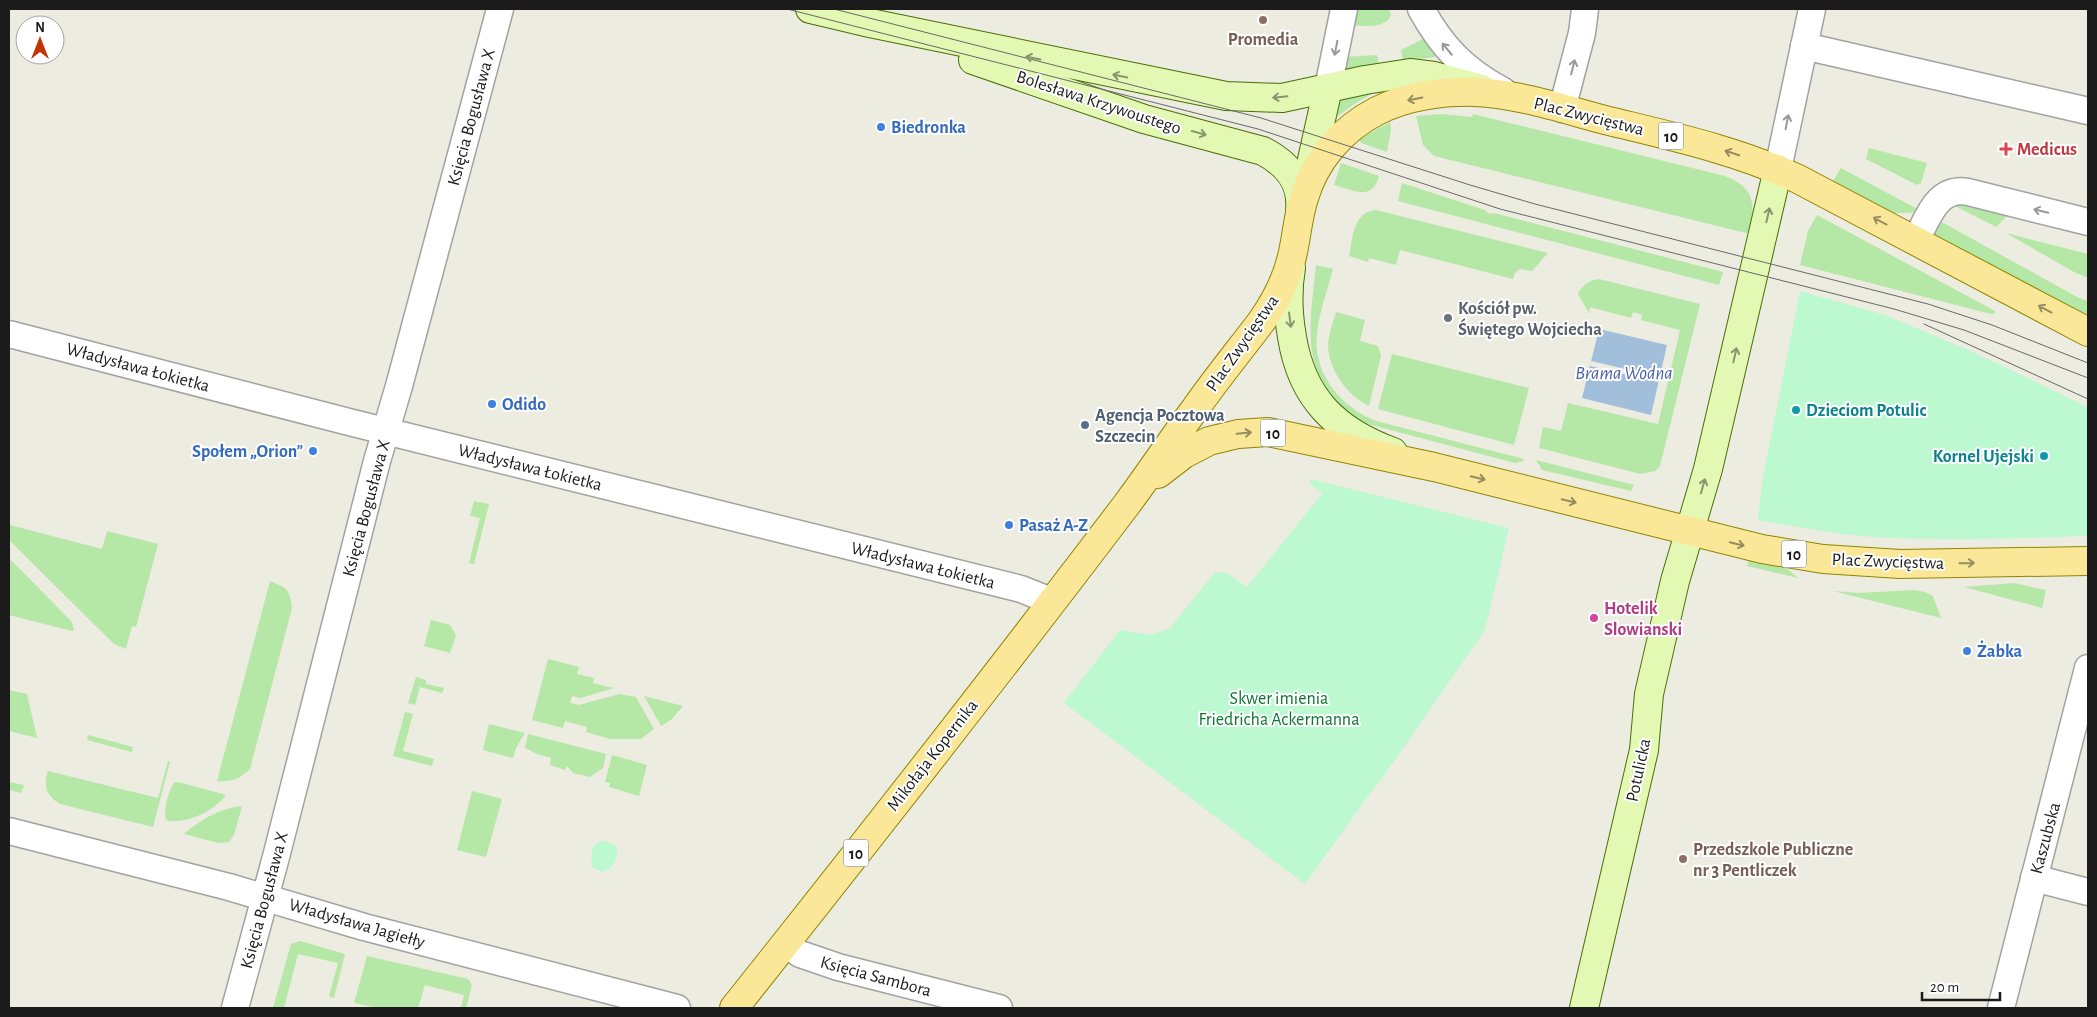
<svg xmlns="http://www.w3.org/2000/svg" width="2097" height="1017" font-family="'Alegreya Sans',sans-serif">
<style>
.grass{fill:#b5e7a6}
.park{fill:#bcf8d0}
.water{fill:#a1bfda}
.pier{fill:#edece0}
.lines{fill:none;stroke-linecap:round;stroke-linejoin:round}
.street-casing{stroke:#a2a2a2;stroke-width:29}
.secondary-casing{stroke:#486e06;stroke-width:30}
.primary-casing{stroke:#908502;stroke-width:30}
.street{stroke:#fff;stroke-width:26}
.secondary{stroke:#e3f8b3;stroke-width:28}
.primary{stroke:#fae898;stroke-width:28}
.tram{stroke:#696969;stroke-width:1}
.oneway{stroke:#989898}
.oneway2{stroke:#89956f}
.oneway3{stroke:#968c60}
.education-dot{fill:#8d6e63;stroke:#fff;stroke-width:2}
.shop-dot{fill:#3f7fe0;stroke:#fff;stroke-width:2}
.health-dot{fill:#e0444e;stroke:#fff;stroke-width:2}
.worship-dot{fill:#6b7280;stroke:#fff;stroke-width:2}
.culture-dot{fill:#0f9aa8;stroke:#fff;stroke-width:2}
.service-dot{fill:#5c6f8a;stroke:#fff;stroke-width:2}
.hotel-dot{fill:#d1479c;stroke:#fff;stroke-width:2}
.labels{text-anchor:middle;stroke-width:4;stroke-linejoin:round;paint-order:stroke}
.shield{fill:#fff;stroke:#5f5f5f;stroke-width:1}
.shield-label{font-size:16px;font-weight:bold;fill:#1b1b1b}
.education-label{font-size:18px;font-weight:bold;fill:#785e54;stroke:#fff}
.street-label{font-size:18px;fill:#1b1b1b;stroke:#fff}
.shop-label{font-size:18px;font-weight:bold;fill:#366cbe;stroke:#fff;text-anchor:start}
.health-label{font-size:18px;font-weight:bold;fill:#be3a42;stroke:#fff;text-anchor:start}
.worship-label{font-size:18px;font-weight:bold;fill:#5b616d;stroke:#fff;text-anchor:start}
.culture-label{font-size:18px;font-weight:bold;fill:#0d838f;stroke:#fff;text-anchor:start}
.service-label{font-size:18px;font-weight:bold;fill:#4e5e75;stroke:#fff;text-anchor:start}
.hotel-label{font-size:18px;font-weight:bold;fill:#b23c85;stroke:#fff;text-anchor:start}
.park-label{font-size:18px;fill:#0c7630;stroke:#fff}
.water-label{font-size:19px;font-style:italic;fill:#4a61a8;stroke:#fff}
</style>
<rect width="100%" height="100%" fill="#edece0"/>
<!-- grass -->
<g class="grass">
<path d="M1352 9H1389L1391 15C1386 28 1365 27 1354 25Z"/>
<path d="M1427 37 1436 54 1435 57 1403 61 1401 50Z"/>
<path d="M1377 55 1379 67 1343 75V57Z"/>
<path d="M1381 89 1359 101 1335 118V99Z"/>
<path d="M1441 114 1472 117 1473 114 1725 176C1756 188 1755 205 1750 234L1434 156 1423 145 1416 116Z"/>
<path d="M1390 122 1391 129 1387 152 1361 143 1360 140 1363 137Z"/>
<path d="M1869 148 1927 163 1921 183 1917 185 1866 159Z"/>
<path d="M1341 163 1379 176C1372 202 1354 190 1334 185Z"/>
<path d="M1841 168 1919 210 1910 213H1893L1833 181Z"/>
<path d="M1402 183 1485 210 1489 214 1494 213 1723 272 1719 285 1398 201Z"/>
<path d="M1964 203 2010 213 1996 227 1955 206Z"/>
<path d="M1376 210 1548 253 1532 271 1520 269 1515 273 1513 279 1400 250 1396 265 1369 258 1368 262 1349 256C1353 237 1353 212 1376 210Z"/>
<path d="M1817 215 1995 311V313L1991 314 1800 265 1808 231Z"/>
<path d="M1938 220 2079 298 2088 301V317L1934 235 1932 233Z"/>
<path d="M2006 233 2088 254V278L2074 272Z"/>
<path d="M1316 265 1333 269C1327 292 1314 326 1317 350 1321 384 1346 409 1376 421L1524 459 1523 461 1515 463 1364 423C1298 383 1309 332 1316 265Z"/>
<path d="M1599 279 1700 304 1660 466 1655 471 1641 474 1539 448 1543 427 1561 431 1568 403 1658 424 1680 330 1641 320 1642 315 1633 312 1631 318 1590 307 1589 313 1578 294C1583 284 1588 281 1599 279Z"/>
<path d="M1336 312 1365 320 1360 341 1378 346 1381 356 1369 406C1347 395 1330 372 1328 347 1328 335 1333 323 1336 312Z"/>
<path d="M1392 354 1529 388 1514 445 1378 409Z"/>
<path d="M1536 460 1634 485 1631 491 1542 470Z"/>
<path d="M474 501 489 504 474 564 469 563 480 518 470 516Z"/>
<path d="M10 525 102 549 107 531 158 544 136 627 132 626 126 649 114 644 9 540Z"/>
<path d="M9 558 72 622 74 630 72 631 9 615Z"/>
<path d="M1749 559 1784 566 1798 578 1747 566Z"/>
<path d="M270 581C287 588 290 589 292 608L250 769C240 779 231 782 217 781Z"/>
<path d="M2014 583 2046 590 2042 608 1964 587Z"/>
<path d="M1914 590 1925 592 1933 596 1941 618 1833 591 1860 593Z"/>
<path d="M431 620 450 625 456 635 450 653 424 646Z"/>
<path d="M548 659 579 667 577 674 594 678 593 683 614 688 581 698 572 696 570 703 579 705 619 694 636 697 654 729 641 739H610L586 732 587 727 565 721 563 728 532 720Z"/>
<path d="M416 677 426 680V684L444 688 442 693 420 687 415 705 408 703Z"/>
<path d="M9 690 27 694 37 738 9 731Z"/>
<path d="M644 696 683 706 672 719 661 726Z"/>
<path d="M405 712 413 714 403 751 434 759 432 766 393 756Z"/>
<path d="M489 724 525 733 516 748 513 758 483 750Z"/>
<path d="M528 734 606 754 603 768 590 777 573 773 567 766 565 770 550 765 551 758 537 754 525 748Z"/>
<path d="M88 735 133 747 132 752 87 740Z"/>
<path d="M612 755 647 765 639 796 609 787 610 783 605 782Z"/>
<path d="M168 761 170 762 153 827 60 804C46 795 43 786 48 771L158 798Z"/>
<path d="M9 782 24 785 21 793 9 790Z"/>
<path d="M175 782H178L226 795C214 811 189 823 169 821L166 819C163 811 169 788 175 782Z"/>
<path d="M472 791 502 799 486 857 457 850Z"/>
<path d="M242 806 234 835 229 842 218 843 184 834C200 820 220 808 242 806Z"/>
<path d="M300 941 345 954 334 998 329 996 338 963 298 954 284 1008H273L291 944Z"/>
<path d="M367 956 468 979 472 985 466 1008H461L464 995 425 985 418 1008H379L354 1003Z"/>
</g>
<!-- park -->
<g class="park">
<path d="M1800 291 1885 315 1971 351 2088 407V536C2024 538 1958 541 1894 538 1848 537 1803 528 1758 520L1763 476Z"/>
<path d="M1310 479 1509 528 1485 630 1383 777 1369 795 1305 884 1064 703 1120 630 1152 635 1170 628 1215 572 1227 573 1247 587 1322 494 1310 483Z"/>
<path d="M605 841 616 846C620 858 614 868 602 872L592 867C591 855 589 843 605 841Z"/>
</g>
<!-- water -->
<path class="water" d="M1599 329 1667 345 1651 415 1582 398Z"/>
<!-- pier -->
<path class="pier" d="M1591 361 1659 377 1658 382 1590 366Z"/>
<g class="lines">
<!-- street casing -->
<g class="street-casing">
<g id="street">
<path d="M1421 9C1442 47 1464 70 1503 91"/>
<path d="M1804 46 2088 111"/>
<path d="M1328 88 1344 9"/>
<path d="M1562 109 1582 33 1585 9"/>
<path d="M1778 169 1812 9"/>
<path d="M1916 240C1928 218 1937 186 1968 192L2088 222"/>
<path d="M9 334 349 422 1021 589 1051 601"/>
<path d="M9 831 229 887 364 927 677 1008"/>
<path d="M2034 878 2088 892"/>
<path d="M785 944 800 954 838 967 999 1008"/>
<path d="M235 1008 276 857 377 461 399 386 500 9"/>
<path d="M2001 1008 2088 668"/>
</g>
</g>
<!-- secondary casing -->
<g class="secondary-casing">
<g id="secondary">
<path d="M810 9 865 22 1226 96 1282 98 1365 80 1410 73 1434 76 1482 89"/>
<path d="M973 60 1144 119 1263 151C1288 164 1303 183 1300 211"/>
<path d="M1307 182 1328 88"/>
<path d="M1291 268C1287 291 1288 314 1292 337 1302 399 1336 431 1393 452"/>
<path d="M1584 1008 1644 750 1649 694 1675 581 1708 469 1778 169"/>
</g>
</g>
<!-- primary casing -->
<g class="primary-casing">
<g id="primary">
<path d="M1158 474 1184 454 1209 441 1238 434 1268 432 1434 467 1762 549 1823 559 1900 564 2088 561"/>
<path d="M734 1008C867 841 998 674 1127 504 1150 473 1172 440 1195 409 1216 379 1239 351 1261 322 1276 301 1288 277 1293 252 1297 234 1298 216 1304 198 1315 160 1342 129 1377 111 1406 96 1443 91 1475 92 1519 94 1563 109 1605 120 1670 136 1737 150 1798 179L2088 332"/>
</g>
</g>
<!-- street -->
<use href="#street" class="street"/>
<!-- secondary -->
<use href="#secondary" class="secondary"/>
<!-- primary -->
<use href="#primary" class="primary"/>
<!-- tram -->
<g class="tram">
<path d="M787 9 1258 129 1500 209 1894 309 1964 330 2088 378"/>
<path d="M834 9 1261 118 1470 185 1535 204 1928 304 1992 325 2088 363"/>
<path d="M1924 324 2088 399"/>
</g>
</g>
<!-- one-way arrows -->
<defs><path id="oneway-shaft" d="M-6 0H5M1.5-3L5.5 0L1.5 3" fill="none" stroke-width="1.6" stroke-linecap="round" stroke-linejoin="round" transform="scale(1.25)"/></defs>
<g class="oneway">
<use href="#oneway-shaft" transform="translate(1336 48) rotate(101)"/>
<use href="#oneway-shaft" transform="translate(1447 49) rotate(-130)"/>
<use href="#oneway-shaft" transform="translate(1573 67) rotate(-76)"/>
<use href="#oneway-shaft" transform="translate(1787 122) rotate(-79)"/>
<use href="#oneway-shaft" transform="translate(2041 211) rotate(-166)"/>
</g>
<g class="oneway2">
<use href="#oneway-shaft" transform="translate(1033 58) rotate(-168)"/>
<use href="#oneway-shaft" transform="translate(1120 76) rotate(-168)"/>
<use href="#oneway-shaft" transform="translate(1280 97) rotate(174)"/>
<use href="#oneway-shaft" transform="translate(1199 133) rotate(15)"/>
<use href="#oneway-shaft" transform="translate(1768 215) rotate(-77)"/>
<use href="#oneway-shaft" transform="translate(1290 320) rotate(83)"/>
<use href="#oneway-shaft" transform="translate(1735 355) rotate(-77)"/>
<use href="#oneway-shaft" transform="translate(1703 486) rotate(-74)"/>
</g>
<g class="oneway3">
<use href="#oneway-shaft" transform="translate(1415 99) rotate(169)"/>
<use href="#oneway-shaft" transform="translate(1732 153) rotate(-162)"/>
<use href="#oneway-shaft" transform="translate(1880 221) rotate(-152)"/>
<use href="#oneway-shaft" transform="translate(2045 309) rotate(-152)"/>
<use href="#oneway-shaft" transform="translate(1244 433) rotate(-5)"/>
<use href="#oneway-shaft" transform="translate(1478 478) rotate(14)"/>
<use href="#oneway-shaft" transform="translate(1569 501) rotate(14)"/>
<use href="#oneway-shaft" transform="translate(1737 544) rotate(14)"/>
<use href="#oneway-shaft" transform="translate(1967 563) rotate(-1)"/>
</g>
<!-- markers -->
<g class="education-dot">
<circle cx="1263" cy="20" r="5"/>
<circle cx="1683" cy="859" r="5"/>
</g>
<g class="shop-dot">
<circle cx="881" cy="127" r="5"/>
<circle cx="492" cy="404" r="5"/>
<circle cx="313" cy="451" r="5"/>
<circle cx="1009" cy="525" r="5"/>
<circle cx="1967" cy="651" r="5"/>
</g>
<path class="health-dot" d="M2003.5 141.5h5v5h5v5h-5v5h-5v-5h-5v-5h5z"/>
<circle class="worship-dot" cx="1448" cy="318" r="5"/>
<g class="culture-dot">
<circle cx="1796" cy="410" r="5"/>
<circle cx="2044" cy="456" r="5"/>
</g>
<circle class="service-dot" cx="1085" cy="425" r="5"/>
<circle class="hotel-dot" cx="1594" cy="618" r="5"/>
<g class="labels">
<!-- shield labels -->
<g class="shield">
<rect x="1658.5" y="122.5" width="25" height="27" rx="4"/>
<rect x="1260.5" y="419.5" width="25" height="27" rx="4"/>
<rect x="1781.5" y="540.5" width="25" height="27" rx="4"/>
<rect x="843.5" y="839.5" width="25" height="27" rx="4"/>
</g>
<g class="shield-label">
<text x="1671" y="142">10</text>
<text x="1273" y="439">10</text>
<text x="1794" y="560">10</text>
<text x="856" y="859">10</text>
</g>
<!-- education labels -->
<g class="education-label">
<text x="1263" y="45">Promedia</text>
<text x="1693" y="855" text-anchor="start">Przedszkole Publiczne<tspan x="1693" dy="21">nr 3 Pentliczek</tspan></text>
</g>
<!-- street labels -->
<g class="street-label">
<text transform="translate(1099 102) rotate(18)" y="6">Bolesława Krzywoustego</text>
<text transform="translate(1589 116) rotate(14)" y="6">Plac Zwycięstwa</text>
<text transform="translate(471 117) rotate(-75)" y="6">Księcia Bogusława X</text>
<text transform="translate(1242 343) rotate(-55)" y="6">Plac Zwycięstwa</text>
<text transform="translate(138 367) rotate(15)" y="6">Władysława Łokietka</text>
<text transform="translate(530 467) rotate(14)" y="6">Władysława Łokietka</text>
<text transform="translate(366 508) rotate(-75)" y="6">Księcia Bogusława X</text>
<text transform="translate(1888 561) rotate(2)" y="6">Plac Zwycięstwa</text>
<text transform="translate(923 565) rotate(14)" y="6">Władysława Łokietka</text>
<text transform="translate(932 755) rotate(-52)" y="6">Mikołaja Kopernika</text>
<text transform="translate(1638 770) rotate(-78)" y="6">Potulicka</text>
<text transform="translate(2045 838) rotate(-75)" y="6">Kaszubska</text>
<text transform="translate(264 900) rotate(-75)" y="6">Księcia Bogusława X</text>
<text transform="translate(357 923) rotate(16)" y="6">Władysława Jagiełły</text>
<text transform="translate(876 976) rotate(15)" y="6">Księcia Sambora</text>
</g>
<!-- shop labels -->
<g class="shop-label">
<text x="891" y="133">Biedronka</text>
<text x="502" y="410">Odido</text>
<text x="303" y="457" text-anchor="end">Społem „Orion”</text>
<text x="1019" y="531">Pasaż A-Z</text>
<text x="1977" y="657">Żabka</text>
</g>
<!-- health labels -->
<g class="health-label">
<text x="2017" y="155">Medicus</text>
</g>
<!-- worship labels -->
<g class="worship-label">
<text x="1458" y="314">Kościół pw.<tspan x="1458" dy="21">Świętego Wojciecha</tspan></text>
</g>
<!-- culture labels -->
<g class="culture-label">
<text x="1806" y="416">Dzieciom Potulic</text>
<text x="2034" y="462" text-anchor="end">Kornel Ujejski</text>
</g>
<!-- service labels -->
<g class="service-label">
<text x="1095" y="421">Agencja Pocztowa<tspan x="1095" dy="21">Szczecin</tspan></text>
</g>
<!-- hotel labels -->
<g class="hotel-label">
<text x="1604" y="614">Hotelik<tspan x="1604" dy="21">Slowianski</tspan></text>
</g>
<!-- park labels -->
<g class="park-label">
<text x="1279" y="704">Skwer imienia<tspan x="1279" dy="21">Friedricha Ackermanna</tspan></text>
</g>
<!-- water labels -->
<g class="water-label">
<text x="1624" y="379">Brama Wodna</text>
</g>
</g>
<!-- border -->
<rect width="2097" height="1017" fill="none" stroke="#1b1b1b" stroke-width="20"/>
<!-- north arrow -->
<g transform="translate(40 40)"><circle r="24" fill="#ffffff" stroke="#a4a4a4"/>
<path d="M0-4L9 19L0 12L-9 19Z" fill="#c33303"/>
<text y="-8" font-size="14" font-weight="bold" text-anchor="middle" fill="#1b1b1b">N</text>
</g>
<!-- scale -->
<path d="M1922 992v8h78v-8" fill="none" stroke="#1b1b1b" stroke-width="2.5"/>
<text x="1930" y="992" font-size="15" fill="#1b1b1b" stroke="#ffffff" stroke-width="4" paint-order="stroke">20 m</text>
</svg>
